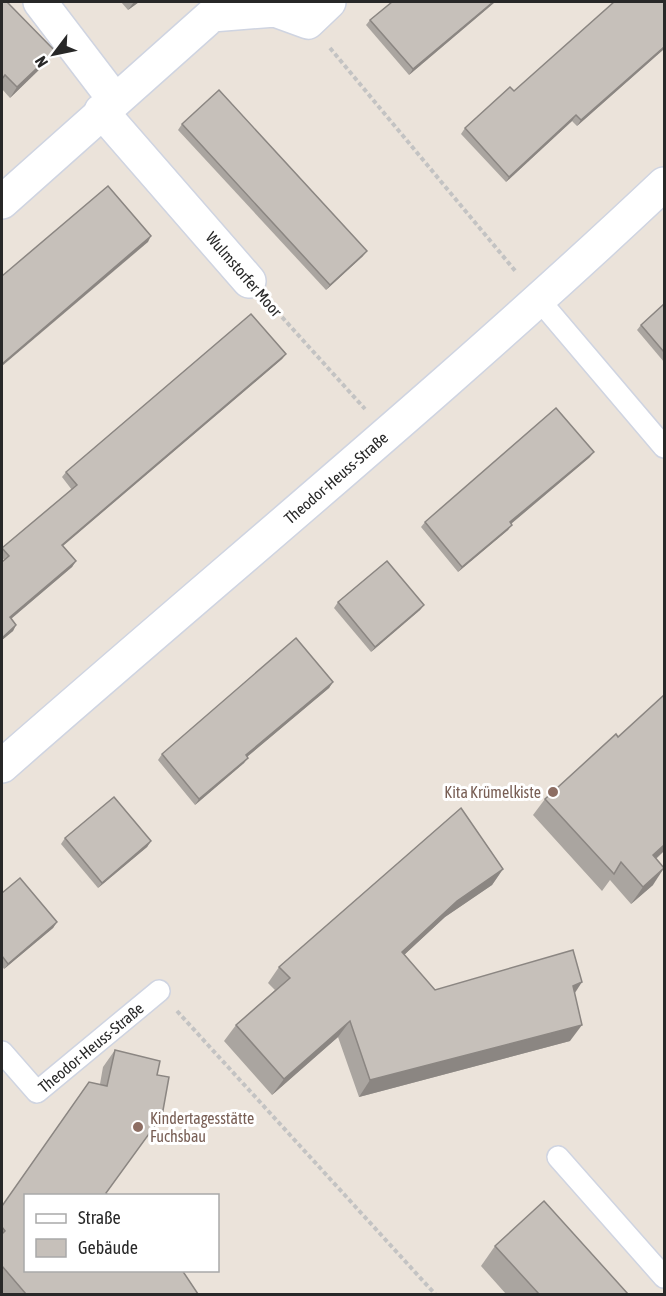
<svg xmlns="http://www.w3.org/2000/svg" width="666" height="1296" font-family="'Asap Condensed',sans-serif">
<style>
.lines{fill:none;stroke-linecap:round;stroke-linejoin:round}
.lane-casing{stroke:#cfd4e1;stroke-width:24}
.street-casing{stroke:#cfd4e1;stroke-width:36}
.path{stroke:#c3c3c3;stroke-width:4;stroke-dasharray:4.5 3;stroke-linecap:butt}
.lane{stroke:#fff;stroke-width:21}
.street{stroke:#fff;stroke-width:33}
.wall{fill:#aaa5a0}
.shaded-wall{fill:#8b8682}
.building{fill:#c6c0ba;stroke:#8b8682;stroke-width:1.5}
.education-dot{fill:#8d6e63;stroke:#fff;stroke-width:2}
.labels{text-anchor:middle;stroke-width:6;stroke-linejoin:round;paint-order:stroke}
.street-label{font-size:16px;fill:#282828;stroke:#fff}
.education-label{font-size:16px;fill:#785e54;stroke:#fff;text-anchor:end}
</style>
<rect width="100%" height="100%" fill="#ebe3da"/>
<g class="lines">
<!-- lane casing -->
<g class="lane-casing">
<g id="lane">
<path d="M540 301 664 447"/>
<path id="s1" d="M2 1052 37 1092 159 991"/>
<path d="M558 1157 664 1277"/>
</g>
</g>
<!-- street casing -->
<g class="street-casing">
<g id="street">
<path d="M40 2 114 99"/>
<path d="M101 111 249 281"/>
<path d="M2 202 212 15 275 10 308 22 329 2"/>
<path id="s2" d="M2 766C223 572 450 386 664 184"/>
</g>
</g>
<!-- path -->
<g class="path">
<path d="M330 48 517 273"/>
<path d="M272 306 365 409"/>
<path d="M177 1011 435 1294"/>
</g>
<!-- lane -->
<use href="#lane" class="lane"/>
<!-- street -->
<use href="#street" class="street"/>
</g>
<!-- wall -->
<g class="wall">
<path d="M2 2 47 62 10 98 2 89Z"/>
<path d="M121 2H139L128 10Z"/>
<path d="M392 2H495L409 75 366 25 370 20Z"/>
<path d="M664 2V49L577 126 572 121 506 182 461 134 465 128 514 91Z"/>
<path d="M182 124 363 256 326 290 178 130Z"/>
<path d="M664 304V362L637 330 641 325Z"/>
<path d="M251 314 286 354 282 359 63 546 76 561 72 567 11 619 16 625 13 631 2 640V562L4 560 2 557V548L72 490 62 477 66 472Z"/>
<path d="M590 457 511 524 508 530 458 572 421 527 425 522Z"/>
<path d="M338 602 424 605 420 610 371 652 334 608Z"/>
<path d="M333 682 329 688 247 757 244 763 195 805 158 760 162 754Z"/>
<path d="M545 799 664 851 656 859 653 885 631 904 610 880 602 891 533 815Z"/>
<path d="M65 838 151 841 147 847 98 888 61 844Z"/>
<path d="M503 869 492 885 445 917 404 955 435 990 574 993 570 1041 359 1097 338 1037 272 1095 224 1041 236 1025 275 990 268 983 279 967Z"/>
<path d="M2 893 57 922 53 928 4 969 2 966Z"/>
<path d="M115 1050 106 1193 198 1294H2V1206L100 1084 103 1067Z"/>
<path d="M495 1246 628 1294H506L481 1266Z"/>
</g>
<!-- shaded-wall -->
<g class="shaded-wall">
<path d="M134 2H139L128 10Z"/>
<path d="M493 2H495L409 75 413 69Z"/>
<path d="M664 47V49L577 126 581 120Z"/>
<path d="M55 51 47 62 10 98 17 87Z"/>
<path d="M576 115 572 121 506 182 509 177Z"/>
<path d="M151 236 148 242 2 366V364Z"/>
<path d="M367 251 363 256 326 290 330 285Z"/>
<path d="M286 354 282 359 58 550 62 545Z"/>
<path d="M594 452 590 457 506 528 510 522Z"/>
<path d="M512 525 508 530 458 572 462 567Z"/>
<path d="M76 561 72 567 6 623 10 617Z"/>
<path d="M424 605 420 610 371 652 375 647Z"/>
<path d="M16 625 13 631 2 640V638Z"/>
<path d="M333 682 329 688 242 761 246 755Z"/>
<path d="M248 758 244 763 195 805 199 799Z"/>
<path d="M151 841 147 847 98 888 102 883Z"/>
<path d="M664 845V851L641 872 653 855Z"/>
<path d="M664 868 653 885 631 904 643 887Z"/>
<path d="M503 869 492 885 445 917 390 968 402 952 457 901Z"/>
<path d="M57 922 53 928 4 969 8 964Z"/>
<path d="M582 982 571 999 573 986Z"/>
<path d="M350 1021 338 1037 272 1095 284 1079Z"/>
<path d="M582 1025 570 1041 359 1097 370 1080Z"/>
</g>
<!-- building -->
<g class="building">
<path d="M2 2H7L55 51 17 87 5 75 2 79Z"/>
<path d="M392 2H493L413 69 370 20Z"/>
<path d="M614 2H664V47L581 120 576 115 509 177 465 128 510 87 514 91Z"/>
<path d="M219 90 367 251 330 285 182 124Z"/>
<path d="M108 186 151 236 2 364V276Z"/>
<path d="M664 304V352L641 325Z"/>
<path d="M251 314 286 354 62 545 76 561 10 617 16 625 2 638V562L9 556 2 548 77 485 66 472Z"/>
<path d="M556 408 594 452 510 522 512 525 462 567 425 522Z"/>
<path d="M387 561 424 605 375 647 338 602Z"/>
<path d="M296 638 333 682 246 755 248 758 199 799 162 754Z"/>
<path d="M664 695V845L653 855 664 868 643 887 621 862 614 874 545 799 616 734 618 737Z"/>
<path d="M114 797 151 841 102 883 65 838Z"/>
<path d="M461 808 503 869 457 901 402 952 435 990 573 950 582 982 573 986 582 1025 370 1080 350 1021 284 1079 236 1025 290 978 279 967Z"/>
<path d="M20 878 57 922 8 964 2 956V893Z"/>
<path d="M115 1050 160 1061 157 1075 169 1077 162 1116 106 1193 108 1196H26V1270H182L198 1294H26L2 1266V1234L5 1231 2 1227V1206L89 1082 107 1086Z"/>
<path d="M544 1201 628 1294H539L495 1246Z"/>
</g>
<!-- markers -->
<g class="education-dot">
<circle cx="553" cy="792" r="6"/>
<circle cx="138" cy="1127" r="6"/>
</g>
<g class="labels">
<!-- street labels -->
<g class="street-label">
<text transform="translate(244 274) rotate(49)" y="6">Wulmstorfer Moor</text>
<text dy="6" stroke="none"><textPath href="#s2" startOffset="441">Theodor-Heuss-Straße</textPath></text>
<text dy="6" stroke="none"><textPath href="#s1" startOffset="123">Theodor-Heuss-Straße</textPath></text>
</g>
<!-- education labels -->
<g class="education-label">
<text x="541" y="798">Kita Krümelkiste</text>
<text x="150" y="1124" text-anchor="start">Kindertagesstätte<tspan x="150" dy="18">Fuchsbau</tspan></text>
</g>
</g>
<!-- border -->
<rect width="666" height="1296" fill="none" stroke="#282828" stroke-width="6"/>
<!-- legend -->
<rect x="24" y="1194" width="195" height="78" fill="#ffffff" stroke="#a9a9a9" stroke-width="1.5"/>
<rect x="36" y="1214" width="30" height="9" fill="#ffffff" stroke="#a9a9a9" stroke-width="1.5"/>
<text x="78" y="1224" font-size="18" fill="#282828">Straße</text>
<rect x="36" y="1239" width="30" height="18" fill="#c6c0ba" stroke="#a9a9a9" stroke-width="1.5"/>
<text x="78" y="1254" font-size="18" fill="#282828">Gebäude</text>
<!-- north arrow -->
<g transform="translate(54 54) rotate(238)" stroke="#ffffff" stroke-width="4.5" paint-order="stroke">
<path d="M0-4.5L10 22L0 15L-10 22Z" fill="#282828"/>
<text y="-9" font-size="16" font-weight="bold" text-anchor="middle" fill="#282828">N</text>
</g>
</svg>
